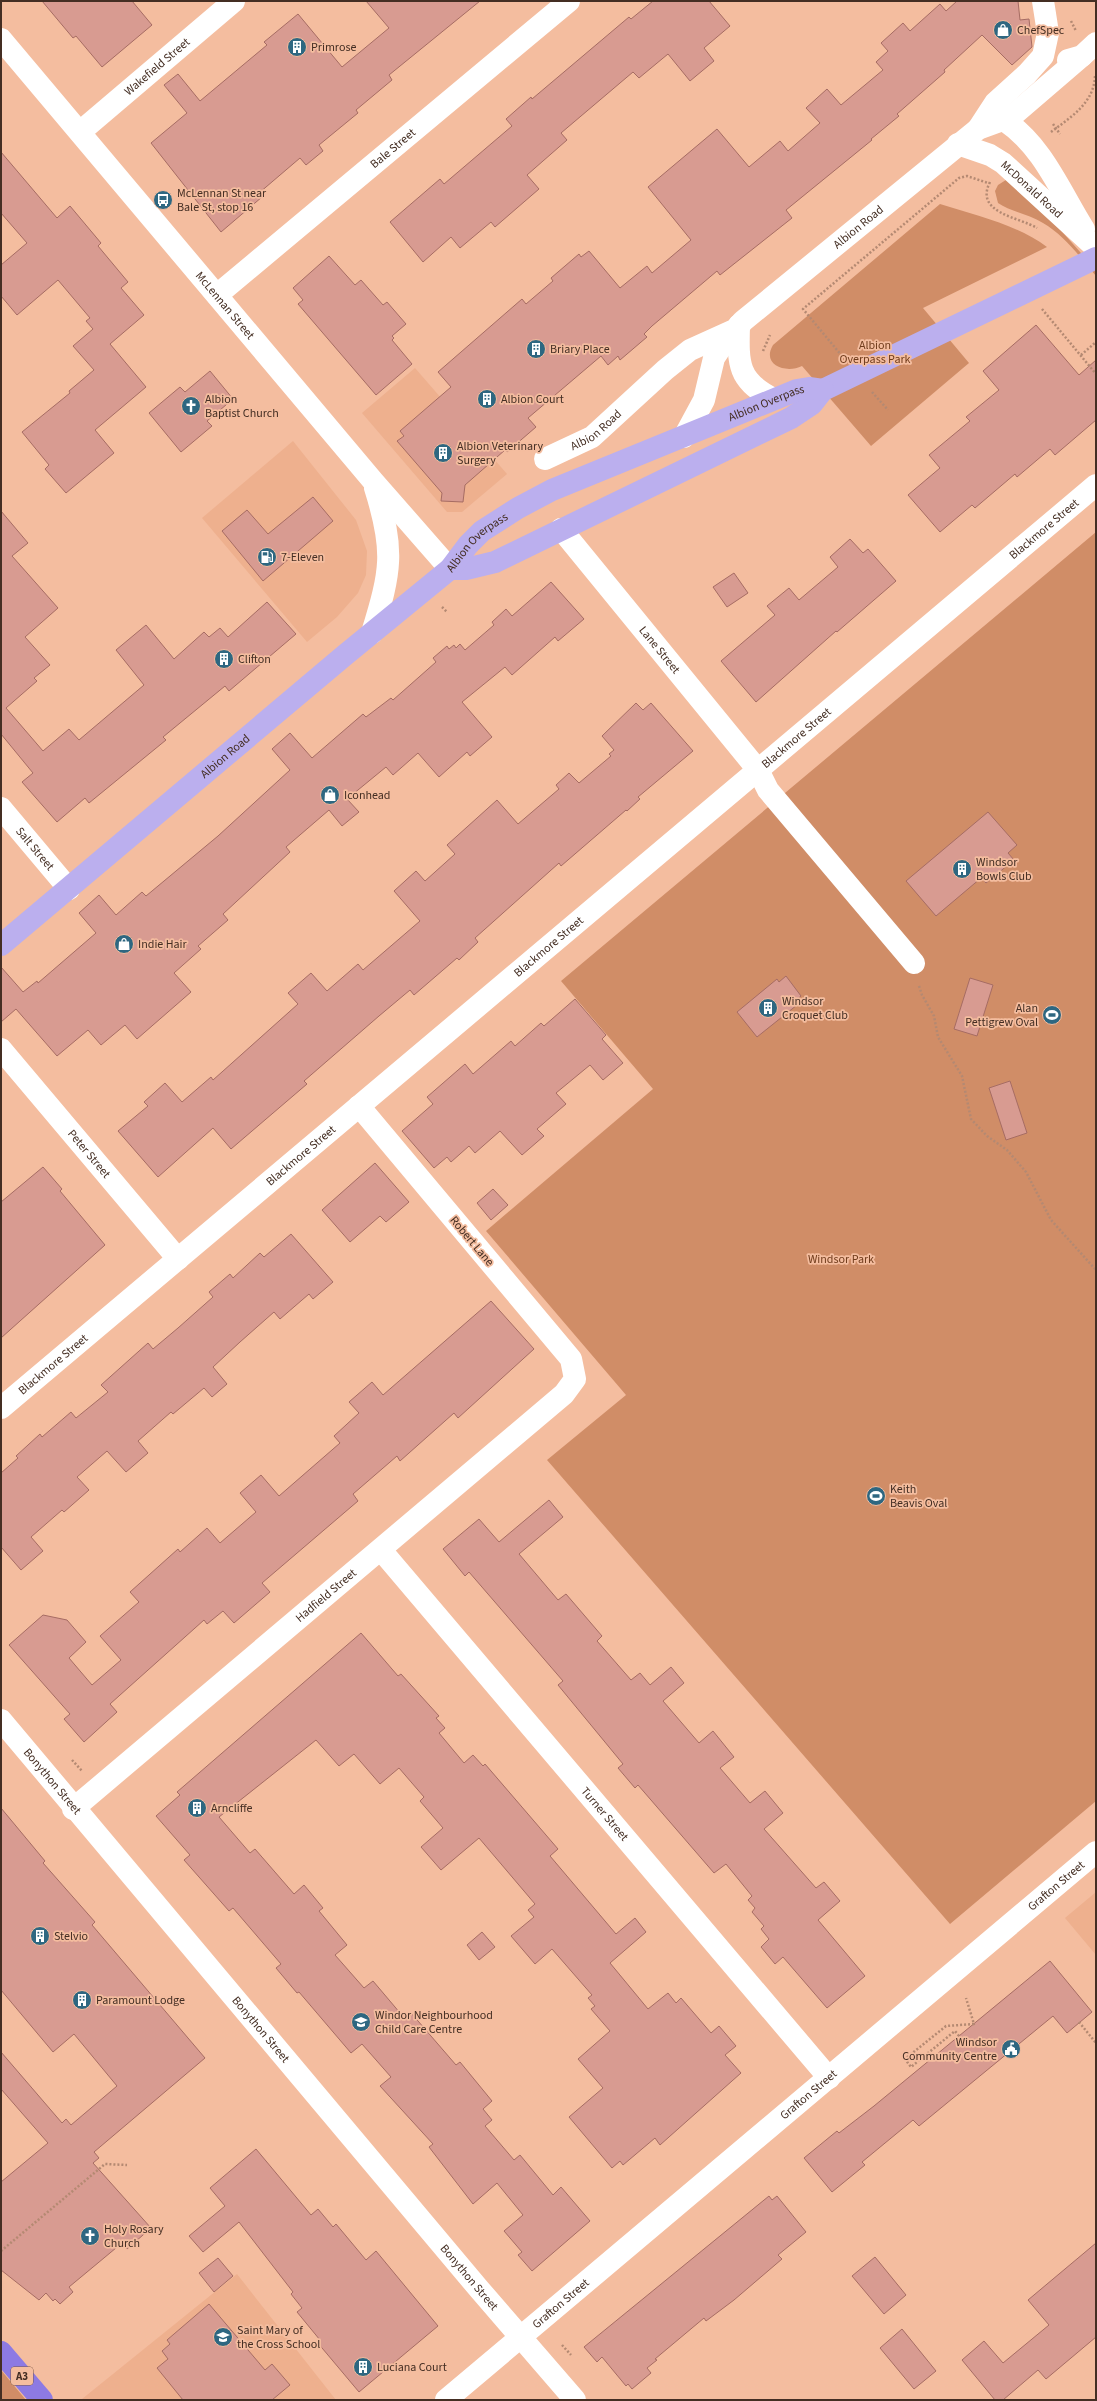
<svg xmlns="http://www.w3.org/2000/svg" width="1097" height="2401" font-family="'Source Sans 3',sans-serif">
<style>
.built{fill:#eeb08e}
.green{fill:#d08d67}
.building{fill:#d89b91;stroke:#a66c63}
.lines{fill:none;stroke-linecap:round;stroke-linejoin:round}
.path{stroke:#b48972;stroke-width:2.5;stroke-dasharray:2 2;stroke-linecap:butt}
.minor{stroke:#fff;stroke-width:22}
.major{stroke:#bbafee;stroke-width:22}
.highway{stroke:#8d7ae3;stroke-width:22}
.labels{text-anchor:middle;stroke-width:3.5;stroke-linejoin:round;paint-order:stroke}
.shield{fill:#f4bd9f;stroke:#795948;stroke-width:1}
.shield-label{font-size:11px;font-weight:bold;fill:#442e23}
.poi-label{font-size:12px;fill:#442e23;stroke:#f4bd9f;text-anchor:start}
.street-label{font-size:12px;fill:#442e23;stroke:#f4bd9f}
.park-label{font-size:12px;fill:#703c1c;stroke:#f4bd9f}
</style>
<rect width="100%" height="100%" fill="#f4bd9f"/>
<!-- built -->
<g class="built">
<path d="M415 368 507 474 462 512H447L362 413Z"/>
<path d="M293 441 356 520 367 551 366 575 358 593 337 617 307 642 202 518Z"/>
<path d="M1096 1892V1955L1065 1918Z"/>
<path d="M237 2274 336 2400 82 2399Z"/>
</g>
<!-- green -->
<g class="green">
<path d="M1009 178 1050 218 1096 270V276C1080 257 1065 236 1043 223 1029 214 1011 212 998 203L995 191 998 185Z"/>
<path d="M940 204C977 216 1016 224 1047 247L923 308 969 363 871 446 802 366C786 374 761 365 773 345Z"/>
<path d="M1096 532V1801L950 1924 547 1460 626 1395 486 1231 653 1089 561 981Z"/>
<path d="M1 2370 26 2400H1Z"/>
</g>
<!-- building -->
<g class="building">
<path d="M42 1H132L152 25 102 67 76 36 73 38Z"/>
<path d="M366 1H480L389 75 392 80 356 110 358 113 319 145 323 151 306 165 300 158 259 193 262 197 221 232 151 143 187 113 164 85 178 74 200 101 267 45 264 42 298 14 342 67 389 28Z"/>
<path d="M653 1H709L730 26 704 48 714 61 690 81 668 54 639 78 633 72 561 133 567 140 527 175 539 189 495 227 491 222 460 248 451 237 423 262 390 222 440 179 444 184 512 126 506 119 531 97 532 99 629 17 631 19Z"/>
<path d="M957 1H1018L1020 20 1029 19 1032 47 1012 65 982 35 944 70 945 72 897 114 899 116 871 139 872 140 786 210 792 218 720 275 717 271 652 326 644 334 647 337 620 360 618 356 608 365 601 356 528 418 536 427 507 452 505 450 465 485 463 502 441 501 442 493 397 441 404 436 400 431 451 387 438 372 522 299 526 304 553 281 551 278 579 254 581 257 589 251 620 288 647 266 652 273 691 240 648 187 717 129 749 167 780 141 788 151 820 123 806 108 827 89 841 105 883 70 876 62 888 51 881 43 903 23 910 31 940 4 946 11Z"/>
<path d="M1 152 57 218 70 206 101 243 98 246 128 282 121 288 144 315 110 344 146 387 95 430 114 453 66 493 45 469 49 465 22 432 70 393 69 391 94 370 73 346 93 329 86 321 90 318 58 280 17 315 1 296V265L27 243 1 213Z"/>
<path d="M329 256 355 285 361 280 383 305 387 302 406 324 392 336 394 338 392 340 412 364 376 395 298 304 303 300 293 288Z"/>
<path d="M1036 325 1079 375 1096 360V420L1055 455 1050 449 1017 477 1015 474 975 508 972 505 940 532 908 495 940 468 929 455 970 421 966 417 999 390 983 371Z"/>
<path d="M210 371 233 399 207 421 212 426 181 452 149 413 180 387 185 392Z"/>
<path d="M313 497 333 521 263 581 222 531 247 510 268 534Z"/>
<path d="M1 511 28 543 12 556 58 608 25 637 50 665 34 678 37 681 6 708 43 751 69 729 79 740 144 685 116 650 146 625 174 659 204 632 209 637 220 628 228 637 267 602 296 634 229 691 225 686 163 737 166 740 89 803 85 798 57 822 22 782 33 773 1 734Z"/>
<path d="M850 539 863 553 868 549 896 581 837 632 836 631 756 702 721 661 775 615 767 606 789 588 799 600 838 567 830 557Z"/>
<path d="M734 573 748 593 727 607 713 587Z"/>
<path d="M551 582 584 619 558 641 555 637 512 675 505 667 462 702 492 737 470 756 467 752 439 777 418 753 393 775 386 767 347 799 359 812 342 826 329 810 286 847 290 852 223 914 228 920 198 946 201 949 174 973 191 992 137 1039 125 1025 101 1045 88 1030 57 1056 16 1009 1 1022V967L23 992 37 981 38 983 96 933 79 913 99 895 116 915 142 892 146 896 218 836 290 770 272 749 290 733 312 758 363 714 366 717 391 698 393 700 436 662 433 658 447 646 449 649 454 645 456 648 460 644 465 650 494 625 492 622 506 609 512 616Z"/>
<path d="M636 703 643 710 651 703 693 751 638 797 640 799 627 811 626 810 561 866 559 863 475 938 478 942 459 960 457 958 414 995 410 990 379 1016 304 1081 307 1084 231 1149 213 1128 158 1177 118 1131 148 1106 144 1102 165 1083 182 1102 211 1077 213 1080 298 1004 288 993 311 973 327 991 358 964 363 970 420 921 394 891 416 871 425 881 455 854 447 845 497 800 518 824 559 789 556 785 569 773 579 783 611 756 609 754 614 750 602 736Z"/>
<path d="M988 812 1017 845 1008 853 1014 860 986 883 981 878 936 916 906 881Z"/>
<path d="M786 976 801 996 794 1002 797 1005 757 1037 737 1012 777 979 779 982Z"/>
<path d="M970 978 993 985 977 1036 954 1029Z"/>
<path d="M575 999 606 1035 602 1039 623 1063 603 1080 590 1065 556 1093 566 1104 537 1129 544 1136 522 1155 500 1131 475 1153 469 1146 451 1162 447 1157 434 1168 402 1131 433 1104 427 1097 465 1064 473 1074 511 1041 515 1046 541 1023 544 1026Z"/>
<path d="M1010 1081 1027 1133 1006 1140 989 1088Z"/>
<path d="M375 1163 409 1202 386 1222 380 1216 350 1242 322 1210Z"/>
<path d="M43 1167 62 1189 60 1191 105 1245 1 1338V1202Z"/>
<path d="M493 1189 508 1205 491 1220 477 1203Z"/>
<path d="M291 1234 333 1282 313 1299 309 1294 280 1319 274 1312 240 1342 213 1367 227 1384 212 1397 204 1388 173 1414 171 1412 138 1441 148 1453 126 1472 107 1451 77 1477 89 1490 64 1512 62 1510 31 1537 43 1551 21 1570 1 1547V1473L18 1458 16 1456 40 1434 42 1437 71 1412 76 1418 108 1392 101 1385 148 1343 153 1349 178 1328 213 1297 209 1292 230 1274 233 1278 260 1253 264 1257Z"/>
<path d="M491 1301 534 1349 458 1418 454 1413 400 1461 397 1456 353 1494 358 1501 262 1583 270 1592 234 1623 223 1611 207 1624 204 1620 110 1704 117 1712 84 1742 64 1719 70 1714 9 1645 43 1615 67 1620 86 1642 69 1658 92 1685 121 1660 100 1636 139 1602 130 1592 178 1549 180 1552 207 1528 220 1543 256 1512 240 1493 261 1475 279 1496 340 1443 334 1436 359 1413 349 1402 372 1382 383 1395Z"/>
<path d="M549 1500 563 1517 519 1554 558 1600 566 1594 602 1636 597 1641 631 1680 640 1673 650 1685 671 1667 684 1683 663 1701 699 1743 713 1731 734 1757 720 1768 750 1803 765 1791 783 1813 764 1829 816 1888 824 1882 840 1901 818 1920 865 1976 827 2008 783 1957 775 1964 761 1947 769 1939 761 1929 764 1926 752 1912 755 1908 748 1900 752 1896 726 1864 714 1873 638 1785 635 1788 618 1768 623 1764 558 1685 563 1681 469 1572 465 1576 443 1549 479 1519 499 1542Z"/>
<path d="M361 1633 398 1676 401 1674 439 1716 436 1718 445 1728 439 1733 464 1763 473 1755 483 1766 485 1764 558 1849 550 1856 616 1934 635 1918 646 1932 610 1963 648 2009 668 1993 676 2003 681 1998 711 2033 719 2026 736 2046 725 2055 741 2073 660 2145 655 2138 623 2165 620 2161 612 2168 569 2117 603 2088 578 2059 610 2031 591 2009 595 2006 588 1998 592 1995 552 1949 535 1964 511 1936 534 1917 528 1910 535 1904 479 1838 441 1870 421 1847 443 1828 420 1801 424 1797 399 1768 380 1784 354 1754 339 1766 316 1740 219 1817 250 1853 255 1849 294 1894 304 1885 323 1908 319 1911 347 1945 335 1955 364 1988 373 1981 406 2020 412 2014 456 2065 460 2062 492 2101 483 2109 492 2120 485 2126 514 2160 520 2155 553 2195 561 2187 590 2221 532 2271 518 2255 522 2252 504 2231 523 2215 497 2183 473 2204 429 2147 433 2144 380 2086 391 2077 362 2044 351 2053 299 1992 297 1993 276 1968 281 1964 233 1908 229 1911 184 1860 190 1855 156 1816 180 1795 177 1792Z"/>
<path d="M1 1808 45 1861 43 1863 95 1922 92 1925 205 2058 94 2152 99 2158 93 2163 151 2228 127 2249 122 2243 69 2287 73 2292 60 2304 55 2299 53 2301 46 2293 39 2300 1 2270V2182L48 2143 1 2089V2052L62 2123 66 2119 71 2125 117 2086 74 2034 53 2052 1 1990Z"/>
<path d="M482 1932 495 1947 479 1960 467 1945Z"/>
<path d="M1050 1961 1092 2012 1067 2033 1053 2016 919 2126 913 2120 862 2162 865 2165 832 2192 804 2158 837 2131 839 2133 874 2106Z"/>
<path d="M256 2149 311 2215 318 2209 333 2227 336 2224 366 2260 376 2251 438 2326 359 2392 317 2342 320 2340 297 2312 302 2308 291 2294 293 2292 239 2222 203 2252 189 2236 225 2206 210 2188Z"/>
<path d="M769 2196 772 2200 777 2196 806 2232 778 2255 782 2259 734 2300 706 2321 704 2318 655 2359 657 2360 647 2368 651 2373 632 2389 628 2384 626 2386 602 2357 597 2362 584 2347Z"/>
<path d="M1096 2243V2337L1046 2379 1038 2370 1003 2400H995L962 2360 984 2341 1003 2363 1049 2325 1028 2300Z"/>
<path d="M875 2257 906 2295 884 2314 852 2276Z"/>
<path d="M218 2258 233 2276 214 2292 199 2273Z"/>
<path d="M209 2304 265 2370 272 2364 290 2385 272 2400H183L157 2368 168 2359 162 2351 170 2344 167 2340Z"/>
<path d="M902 2329 936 2371 914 2389 880 2348Z"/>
</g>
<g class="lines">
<!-- path -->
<g class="path">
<path d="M1071 21 1076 31"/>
<path d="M1053 124 1060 134"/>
<path d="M1051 132C1071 117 1094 103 1095 76"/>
<path d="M990 182C974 213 1019 217 1037 228"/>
<path d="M1042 309 1096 374"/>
<path d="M763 351 770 335"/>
<path d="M1081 355 1096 342"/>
<path d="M842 356 803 309 959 178 967 176 988 183"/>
<path d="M872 392 888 410"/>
<path d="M442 607 447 612"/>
<path d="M919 986 922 995 934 1016 938 1037 962 1076 971 1119 987 1136 1007 1150 1026 1172 1051 1220 1096 1270"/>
<path d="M72 1760 82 1771"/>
<path d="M1079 2022 1096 2043"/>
<path d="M959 2036 955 2031 911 2067 905 2059 946 2026 974 2024 966 1998"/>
<path d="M1 2251 105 2164 127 2165"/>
<path d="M562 2345 571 2355"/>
</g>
<!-- minor -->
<g class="minor">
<path id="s1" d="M1 39 373 481 450 569"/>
<path d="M1068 60 1082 56 1096 43"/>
<path d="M1004 120C1043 146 1060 191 1084 229"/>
<path d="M978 129 995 103 1027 74 1043 56 1048 33 1043 1"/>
<path id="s2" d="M80 132 234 1"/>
<path id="s3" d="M958 144 990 155 1003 163 1096 248"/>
<path id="s4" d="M217 295 569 1"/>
<path d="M739 325C738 363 737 381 774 399"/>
<path id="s5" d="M684 437 704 400 714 358 724 343 743 321 978 129 1011 117 1082 56"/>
<path id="s6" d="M545 459 592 437 665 370 690 350 732 331"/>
<path id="s7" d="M561 529 758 770 768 790 914 963"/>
<path d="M372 633C391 571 395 551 375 488"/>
<path id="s8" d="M1 808 69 889"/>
<path id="s9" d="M1 1049 178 1259"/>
<path id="s10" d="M1 1408 1096 485"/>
<path id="s11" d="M381 1550 829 2078"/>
<path id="s12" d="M1 1720 479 2289 575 2400"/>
<path id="s13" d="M73 1809 564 1394 575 1379 571 1359 359 1106"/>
<path id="s14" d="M446 2400 1096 1852"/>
</g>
<!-- major -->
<g class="major">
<path d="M450 569H466L495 562 791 418 812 404 823 390 1096 258"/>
<path id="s15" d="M1 945 345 655 450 569 468 545 482 531 518 508 552 490 797 390 809 388 823 390"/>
</g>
<!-- highway -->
<path class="highway" d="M1 2352 42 2400"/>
</g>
<!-- icons -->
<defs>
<g id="shop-disc" transform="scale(1)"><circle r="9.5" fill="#2e6781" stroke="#f4bd9f"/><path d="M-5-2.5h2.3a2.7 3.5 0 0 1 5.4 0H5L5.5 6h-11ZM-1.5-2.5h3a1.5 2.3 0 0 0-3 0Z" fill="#fff"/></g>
<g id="building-disc" transform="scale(1)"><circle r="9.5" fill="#2e6781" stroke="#f4bd9f"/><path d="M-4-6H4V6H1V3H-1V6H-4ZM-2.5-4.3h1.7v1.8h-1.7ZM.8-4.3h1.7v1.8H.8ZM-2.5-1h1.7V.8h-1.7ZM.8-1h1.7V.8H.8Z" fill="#fff"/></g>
<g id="bus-disc" transform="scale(1)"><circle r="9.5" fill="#2e6781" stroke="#f4bd9f"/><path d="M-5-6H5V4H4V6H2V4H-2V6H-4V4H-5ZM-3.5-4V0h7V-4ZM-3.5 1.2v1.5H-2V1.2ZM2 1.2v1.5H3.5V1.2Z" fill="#fff"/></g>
<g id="church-disc" transform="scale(1)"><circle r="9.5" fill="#2e6781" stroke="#f4bd9f"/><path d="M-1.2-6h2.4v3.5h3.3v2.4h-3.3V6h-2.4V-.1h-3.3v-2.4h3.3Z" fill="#fff"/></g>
<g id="fuel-disc" transform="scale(1)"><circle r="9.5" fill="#2e6781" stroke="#f4bd9f"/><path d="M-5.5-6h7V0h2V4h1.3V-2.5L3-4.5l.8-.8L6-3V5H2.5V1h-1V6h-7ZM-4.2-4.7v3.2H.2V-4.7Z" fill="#fff"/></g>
<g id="stadium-disc" transform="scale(1)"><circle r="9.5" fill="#2e6781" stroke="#f4bd9f"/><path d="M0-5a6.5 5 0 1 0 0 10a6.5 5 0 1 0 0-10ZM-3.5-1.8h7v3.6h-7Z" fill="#fff"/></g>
<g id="school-disc" transform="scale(1)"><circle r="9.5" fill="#2e6781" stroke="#f4bd9f"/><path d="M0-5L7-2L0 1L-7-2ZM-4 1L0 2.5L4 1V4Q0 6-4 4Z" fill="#fff"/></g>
<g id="civic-disc" transform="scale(1)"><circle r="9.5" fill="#2e6781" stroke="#f4bd9f"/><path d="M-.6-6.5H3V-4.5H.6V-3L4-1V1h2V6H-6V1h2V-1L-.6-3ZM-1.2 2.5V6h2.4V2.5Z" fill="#fff"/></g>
</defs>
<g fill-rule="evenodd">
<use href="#shop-disc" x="1003" y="30"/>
<use href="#building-disc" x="297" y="47"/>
<use href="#bus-disc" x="163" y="200"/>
<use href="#building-disc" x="536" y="349"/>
<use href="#building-disc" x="487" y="399"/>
<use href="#church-disc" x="191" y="406"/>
<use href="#building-disc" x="443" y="453"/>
<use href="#fuel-disc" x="267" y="557"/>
<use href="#building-disc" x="224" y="659"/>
<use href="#shop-disc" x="330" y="795"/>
<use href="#building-disc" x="962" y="869"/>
<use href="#shop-disc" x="124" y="944"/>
<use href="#building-disc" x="768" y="1008"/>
<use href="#stadium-disc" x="1052" y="1015"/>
<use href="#stadium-disc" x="876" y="1496"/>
<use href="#building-disc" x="197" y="1808"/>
<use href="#building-disc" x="40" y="1936"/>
<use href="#building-disc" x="82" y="2000"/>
<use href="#school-disc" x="361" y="2022"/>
<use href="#civic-disc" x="1011" y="2049"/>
<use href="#church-disc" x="90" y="2236"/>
<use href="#school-disc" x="223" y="2337"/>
<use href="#building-disc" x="363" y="2367"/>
</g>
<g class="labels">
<!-- shield labels -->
<rect class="shield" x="11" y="2367" width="22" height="18" rx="3"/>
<g class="shield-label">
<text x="22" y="2380">A3</text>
</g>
<!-- poi labels -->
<g class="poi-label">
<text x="1017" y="34">ChefSpec</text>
<text x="311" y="51">Primrose</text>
<text x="177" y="197">McLennan St near<tspan x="177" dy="14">Bale St, stop 16</tspan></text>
<text x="550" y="353">Briary Place</text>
<text x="205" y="403">Albion<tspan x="205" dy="14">Baptist Church</tspan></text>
<text x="501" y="403">Albion Court</text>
<text x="457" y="450">Albion Veterinary<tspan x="457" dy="14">Surgery</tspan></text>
<text x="281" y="561">7-Eleven</text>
<text x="238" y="663">Clifton</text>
<text x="344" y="799">Iconhead</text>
<text x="976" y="866">Windsor<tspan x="976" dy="14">Bowls Club</tspan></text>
<text x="138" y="948">Indie Hair</text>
<text x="782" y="1005">Windsor<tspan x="782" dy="14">Croquet Club</tspan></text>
<text x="1038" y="1012" text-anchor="end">Alan<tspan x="1038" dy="14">Pettigrew Oval</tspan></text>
<text x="890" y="1493">Keith<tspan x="890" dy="14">Beavis Oval</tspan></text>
<text x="211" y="1812">Arncliffe</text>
<text x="54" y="1940">Stelvio</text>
<text x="96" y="2004">Paramount Lodge</text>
<text x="375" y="2019">Windor Neighbourhood<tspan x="375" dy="14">Child Care Centre</tspan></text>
<text x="997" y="2046" text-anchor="end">Windsor<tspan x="997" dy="14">Community Centre</tspan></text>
<text x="104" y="2233">Holy Rosary<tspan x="104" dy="14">Church</tspan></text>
<text x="237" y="2334">Saint Mary of<tspan x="237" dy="14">the Cross School</tspan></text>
<text x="377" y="2371">Luciana Court</text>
</g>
<!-- street labels -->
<g class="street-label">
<text dy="4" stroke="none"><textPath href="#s2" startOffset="101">Wakefield Street</textPath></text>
<text dy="4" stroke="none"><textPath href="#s4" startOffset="229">Bale Street</textPath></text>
<text dy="4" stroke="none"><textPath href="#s3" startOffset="88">McDonald Road</textPath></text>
<text dy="4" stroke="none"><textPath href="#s5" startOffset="281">Albion Road</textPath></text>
<text dy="4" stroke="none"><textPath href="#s1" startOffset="348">McLennan Street</textPath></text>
<text dy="4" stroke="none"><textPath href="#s15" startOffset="948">Albion Overpass</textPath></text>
<text dy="4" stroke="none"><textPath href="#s6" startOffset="59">Albion Road</textPath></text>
<text dy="4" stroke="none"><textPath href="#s10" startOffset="1364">Blackmore Street</textPath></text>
<text dy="4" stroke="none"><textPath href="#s15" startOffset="624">Albion Overpass</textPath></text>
<text dy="4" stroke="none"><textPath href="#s7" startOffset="156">Lane Street</textPath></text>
<text dy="4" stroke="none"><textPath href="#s10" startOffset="1040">Blackmore Street</textPath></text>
<text dy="4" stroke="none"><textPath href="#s15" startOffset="293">Albion Road</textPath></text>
<text dy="4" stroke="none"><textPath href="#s8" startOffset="53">Salt Street</textPath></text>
<text dy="4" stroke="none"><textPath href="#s10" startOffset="716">Blackmore Street</textPath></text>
<text dy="4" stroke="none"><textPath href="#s9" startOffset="137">Peter Street</textPath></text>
<text dy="4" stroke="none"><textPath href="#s10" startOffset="392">Blackmore Street</textPath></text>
<text transform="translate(472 1241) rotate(50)" y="4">Robert Lane</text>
<text dy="4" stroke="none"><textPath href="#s10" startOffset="68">Blackmore Street</textPath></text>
<text dy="4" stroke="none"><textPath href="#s13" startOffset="331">Hadfield Street</textPath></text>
<text dy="4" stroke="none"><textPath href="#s12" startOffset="80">Bonython Street</textPath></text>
<text dy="4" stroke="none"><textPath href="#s11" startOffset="346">Turner Street</textPath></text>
<text dy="4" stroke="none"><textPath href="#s14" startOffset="798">Grafton Street</textPath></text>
<text dy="4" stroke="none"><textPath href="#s12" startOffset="404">Bonython Street</textPath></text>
<text dy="4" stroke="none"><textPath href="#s14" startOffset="474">Grafton Street</textPath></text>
<text dy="4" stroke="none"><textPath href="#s12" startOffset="728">Bonython Street</textPath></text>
<text dy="4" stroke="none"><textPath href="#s14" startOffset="150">Grafton Street</textPath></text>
</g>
<!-- park labels -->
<g class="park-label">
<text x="875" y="349">Albion<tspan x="875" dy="14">Overpass Park</tspan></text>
<text x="841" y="1263">Windsor Park</text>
</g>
</g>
<!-- border -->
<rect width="1097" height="2401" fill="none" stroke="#442e23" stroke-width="4"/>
</svg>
